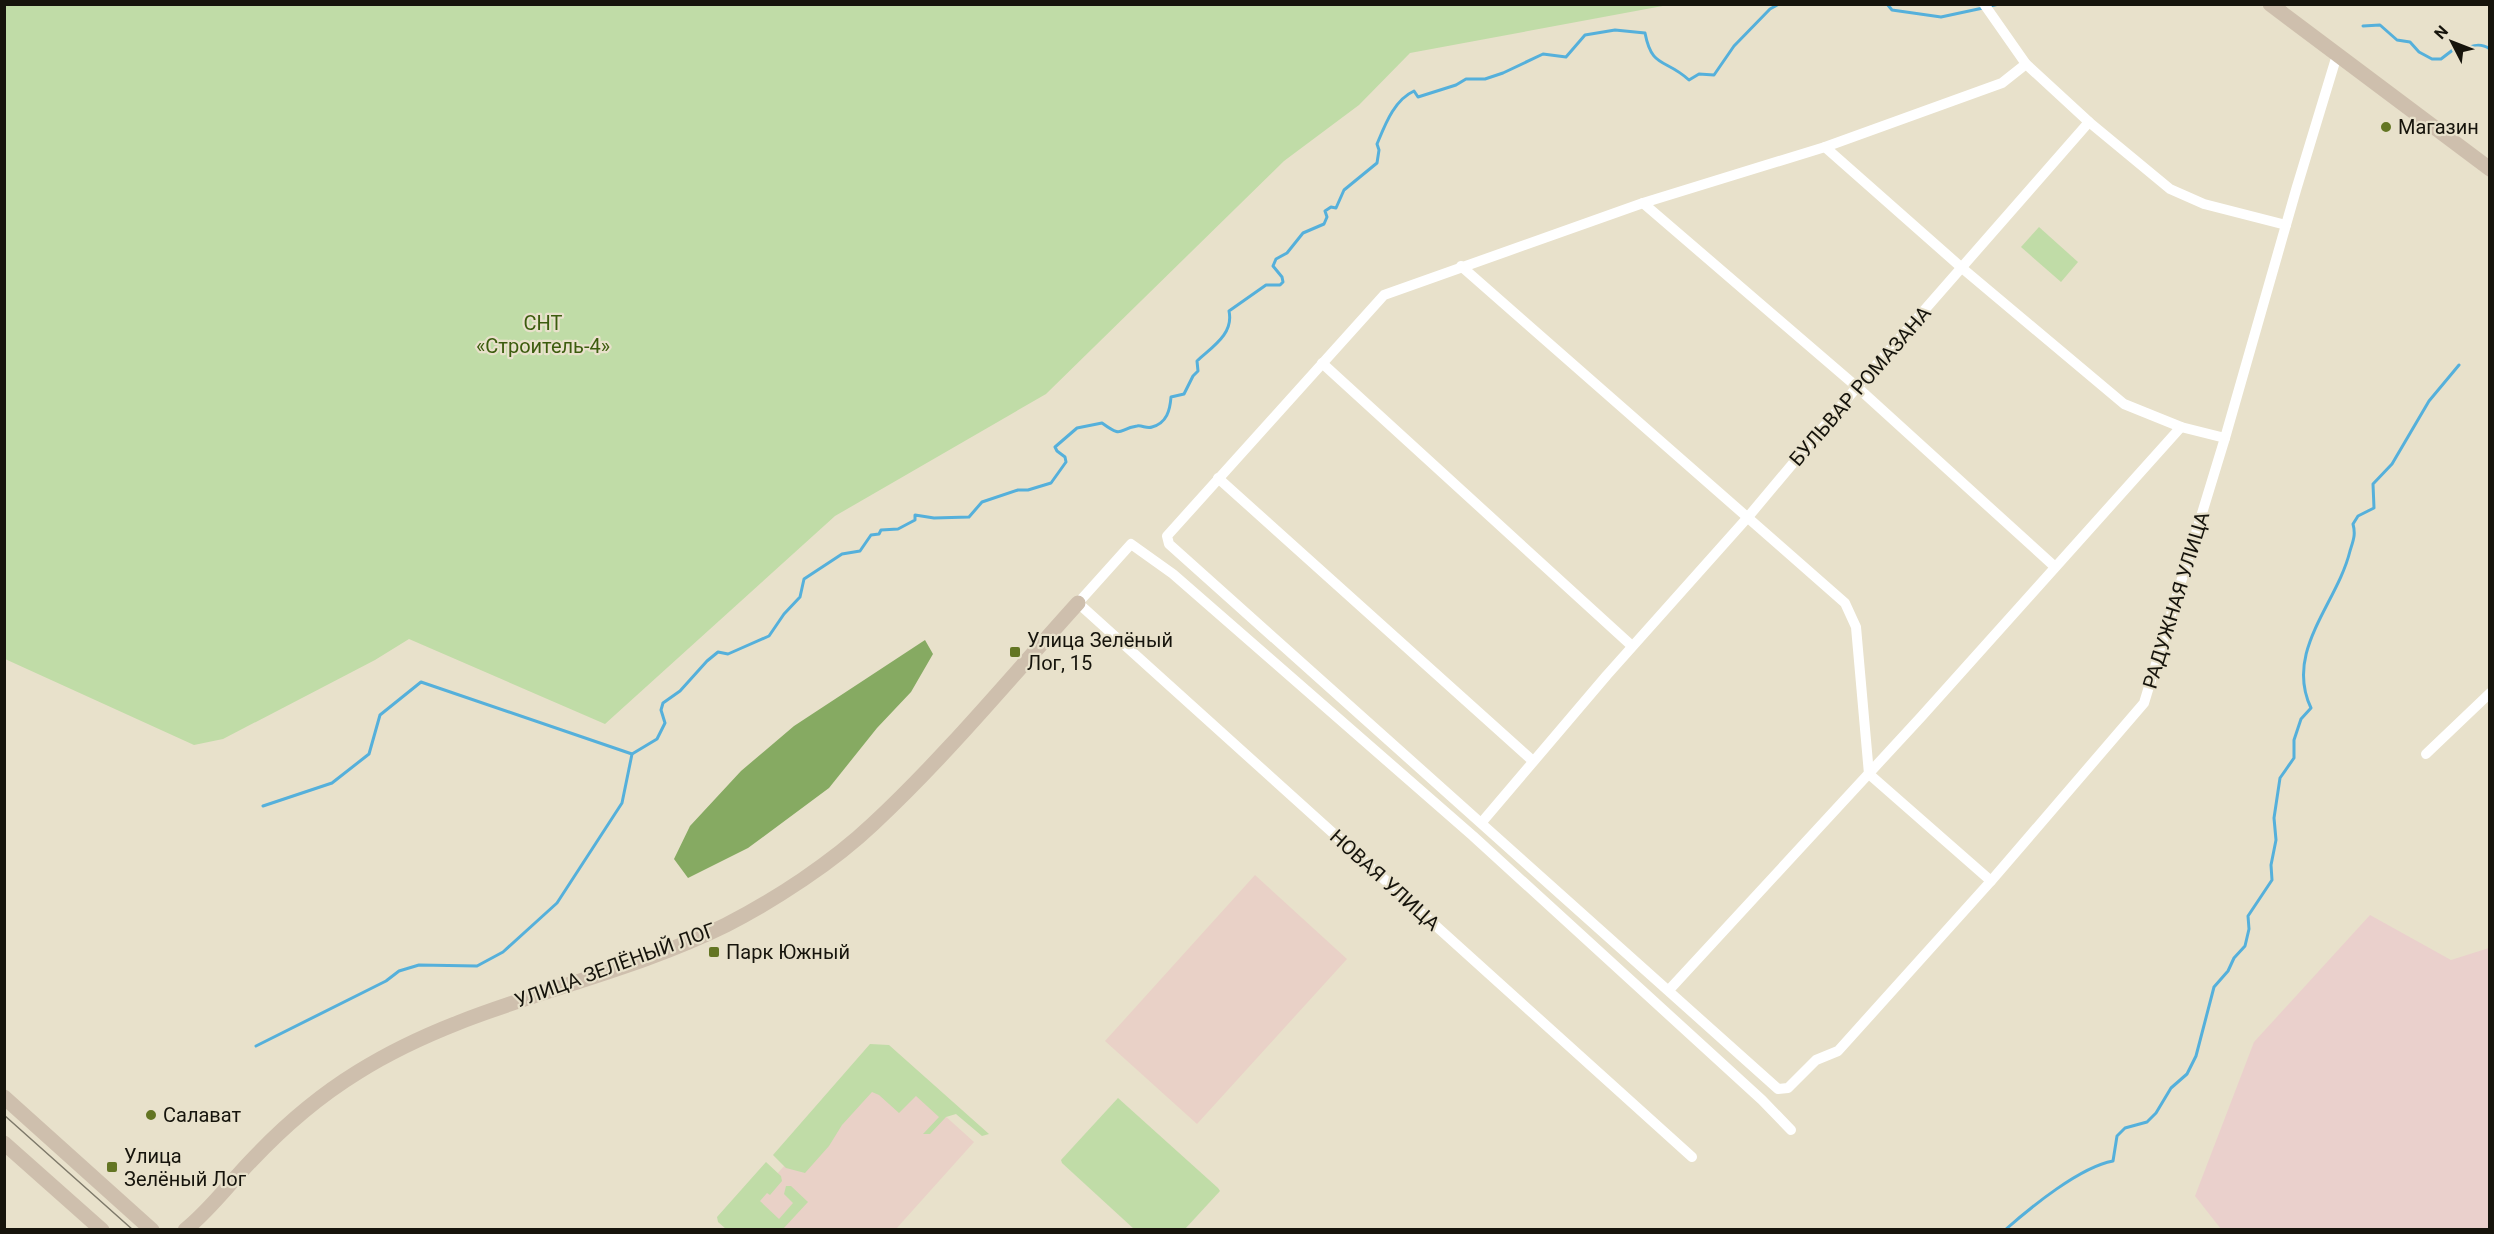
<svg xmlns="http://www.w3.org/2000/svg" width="2494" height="1234" font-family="Roboto,sans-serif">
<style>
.industrial{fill:#ead0cc}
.education{fill:#e9d1c7}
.green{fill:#c0dca7}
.forest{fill:#86aa62}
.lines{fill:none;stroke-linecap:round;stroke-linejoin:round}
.stream{stroke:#55b0db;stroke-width:3}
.street{stroke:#fff;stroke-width:10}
.secondary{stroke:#cebfad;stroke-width:15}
.tram{stroke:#7e796a;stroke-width:1.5}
.poi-dot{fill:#637523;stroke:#e8e1cb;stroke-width:2}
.labels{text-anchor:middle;stroke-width:4.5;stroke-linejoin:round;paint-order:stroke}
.poi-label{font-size:20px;fill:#16140c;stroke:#e8e1cb;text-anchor:start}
.park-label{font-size:20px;fill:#3c5c0e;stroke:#e8e1cb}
.street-label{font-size:20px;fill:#16140c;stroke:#e8e1cb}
</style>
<rect width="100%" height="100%" fill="#e8e1cb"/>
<!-- industrial -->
<path class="industrial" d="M2370 915 2451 960 2489 948V1229H2221L2195 1196 2254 1042Z"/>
<!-- education -->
<g class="education">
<path d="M1255 875 1347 959 1197 1124 1105 1041Z"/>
<path d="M881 1058 974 1142 896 1229H783L752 1202Z"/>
</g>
<!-- green -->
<g class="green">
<path d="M5 4H1668V5L1410 53 1359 105 1284 161 1046 394 835 516 605 724 409 639 375 660 223 739 194 745 5 659Z"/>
<path d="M2039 227 2078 262 2061 282 2021 247Z"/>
<path d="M870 1044 889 1045 989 1134 982 1136 956 1114 946 1117 930 1134H923L939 1117 916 1096 899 1113 879 1095 872 1092 842 1125 829 1146 805 1173 786 1168 773 1155Z"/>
<path d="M1118 1098 1218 1188 1220 1191 1185 1229H1134L1062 1163 1061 1160Z"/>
<path d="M766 1162 781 1176 782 1181 770 1195 767 1193 760 1201 779 1219 793 1203 784 1194 786 1186H791L808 1202 783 1229H726L718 1222 717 1217Z"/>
</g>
<!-- forest -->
<path class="forest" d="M925 640 933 654 911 692 877 728 829 788 748 848 688 878 674 859 690 826 741 771 794 726Z"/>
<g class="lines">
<!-- stream -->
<g class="stream">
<path d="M1887 4 1892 10 1941 17 1983 8"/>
<path d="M1990 6 1999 4"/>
<path d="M2363 26 2380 25 2397 40 2410 42 2419 52 2432 59H2441L2454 49 2462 51C2471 45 2480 42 2490 49"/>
<path d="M263 806 332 783 369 754 380 715 421 682 632 754"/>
<path d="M256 1046 386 981 399 971 419 965 477 966 503 952 557 903 622 803 632 754 657 739 665 723 661 710 663 703 680 691 707 661 718 652 728 654 769 636 784 614 800 597 804 579 842 554 860 551 871 535 879 534 881 530 898 529 915 520V515L934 518 969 517 982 502 1018 490H1028L1051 483 1066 462 1065 457 1057 451 1055 447 1077 428 1102 423C1124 439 1117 429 1137 426 1142 425 1147 429 1152 427 1167 423 1170 410 1171 397L1184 394 1193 376 1198 371 1197 361C1212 347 1234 334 1229 311L1266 285H1280L1283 282 1282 277 1273 266 1276 259 1287 253 1303 233 1324 224 1327 217 1325 211 1331 207 1336 208 1344 190 1377 163 1379 150 1377 144C1385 125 1394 100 1414 91L1418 97 1456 85 1466 79H1485L1503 73 1543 54 1566 57 1585 35 1615 30 1645 33C1652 69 1665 58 1689 80L1699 74 1714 75 1734 46 1770 9 1779 4"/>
<path d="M2005 1230C2031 1207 2080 1167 2113 1161L2117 1136 2125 1128 2147 1122 2156 1113 2171 1088 2187 1074 2196 1056 2214 987 2228 971 2234 958 2245 946 2249 929 2248 916 2272 880 2271 865 2276 840 2274 818 2280 778 2294 758V740L2301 719 2311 708C2284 651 2337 604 2350 551 2353 541 2356 535 2353 524L2358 516 2374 508 2373 484 2392 464 2429 401 2459 365"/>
</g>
<!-- street -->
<g class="street">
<path d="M1984 4 2026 64 2089 122 2170 189 2204 204 2286 225"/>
<path d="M2026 64 2002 83 1825 147 1643 203 1384 295 1167 536 1169 544 1778 1089 1788 1088 1816 1060 1838 1051 1991 881 2144 703 2225 438 2296 190 2337 55"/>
<path d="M1825 147 1962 268 2124 404 2181 427 2225 438"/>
<path d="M1643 203 1857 387 2054 566"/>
<path d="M1461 266 1845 603 1856 627 1869 774 1991 881"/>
<path d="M1322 363 1632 646"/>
<path d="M1218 478 1533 761"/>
<path d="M2426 754 2490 693"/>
<path d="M1482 822 1607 675 1748 517 1857 387 2089 122"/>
<path d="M1669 990 1921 717 2181 427"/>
<path d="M1692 1157 1078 603 1131 544 1173 574 1473 836 1762 1100 1791 1130"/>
</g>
<!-- secondary -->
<g class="secondary">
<path d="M2270 4 2490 169"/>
<path d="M4 1097 152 1230"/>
<path d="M4 1143 102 1230"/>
<path d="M185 1230C210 1210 229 1184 251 1161 282 1128 319 1096 358 1072 471 1001 607 984 726 925 775 900 833 862 873 824 946 756 1011 677 1078 603"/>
</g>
<!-- tram -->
<path class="tram" d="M4 1115 133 1230"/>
</g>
<!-- markers -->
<g class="poi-dot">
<circle cx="2386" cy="127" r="6"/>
<rect x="1009" y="646" width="12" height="12" rx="3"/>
<rect x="708" y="946" width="12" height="12" rx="3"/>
<circle cx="151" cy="1115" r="6"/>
<rect x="106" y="1161" width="12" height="12" rx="3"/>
</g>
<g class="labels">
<!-- poi labels -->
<g class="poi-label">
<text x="2398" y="134">Магазин</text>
<text x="1027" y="647">Улица Зелёный<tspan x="1027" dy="23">Лог, 15</tspan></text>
<text x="726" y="959">Парк Южный</text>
<text x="163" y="1122">Салават</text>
<text x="124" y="1163">Улица<tspan x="124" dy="23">Зелёный Лог</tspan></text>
</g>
<!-- park labels -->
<g class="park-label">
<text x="543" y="330">СНТ<tspan x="543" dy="23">«Строитель-4»</tspan></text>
</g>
<!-- street labels -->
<g class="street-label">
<text transform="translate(1860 386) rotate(-49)" y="7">БУЛЬВАР РОМАЗАНА</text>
<text transform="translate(2176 600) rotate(-73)" y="7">РАДУЖНАЯ УЛИЦА</text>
<text transform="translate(1385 880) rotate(42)" y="7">НОВАЯ УЛИЦА</text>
<text transform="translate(615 965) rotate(-20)" y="7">УЛИЦА ЗЕЛЁНЫЙ ЛОГ</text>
</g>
</g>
<!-- border -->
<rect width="2494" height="1234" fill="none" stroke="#16140c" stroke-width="12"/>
<!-- north arrow -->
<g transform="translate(2452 42) rotate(312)" stroke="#e8e1cb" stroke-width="4.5" paint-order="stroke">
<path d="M0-4.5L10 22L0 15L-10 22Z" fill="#16140c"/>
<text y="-9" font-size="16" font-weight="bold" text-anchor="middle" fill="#16140c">N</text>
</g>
</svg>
